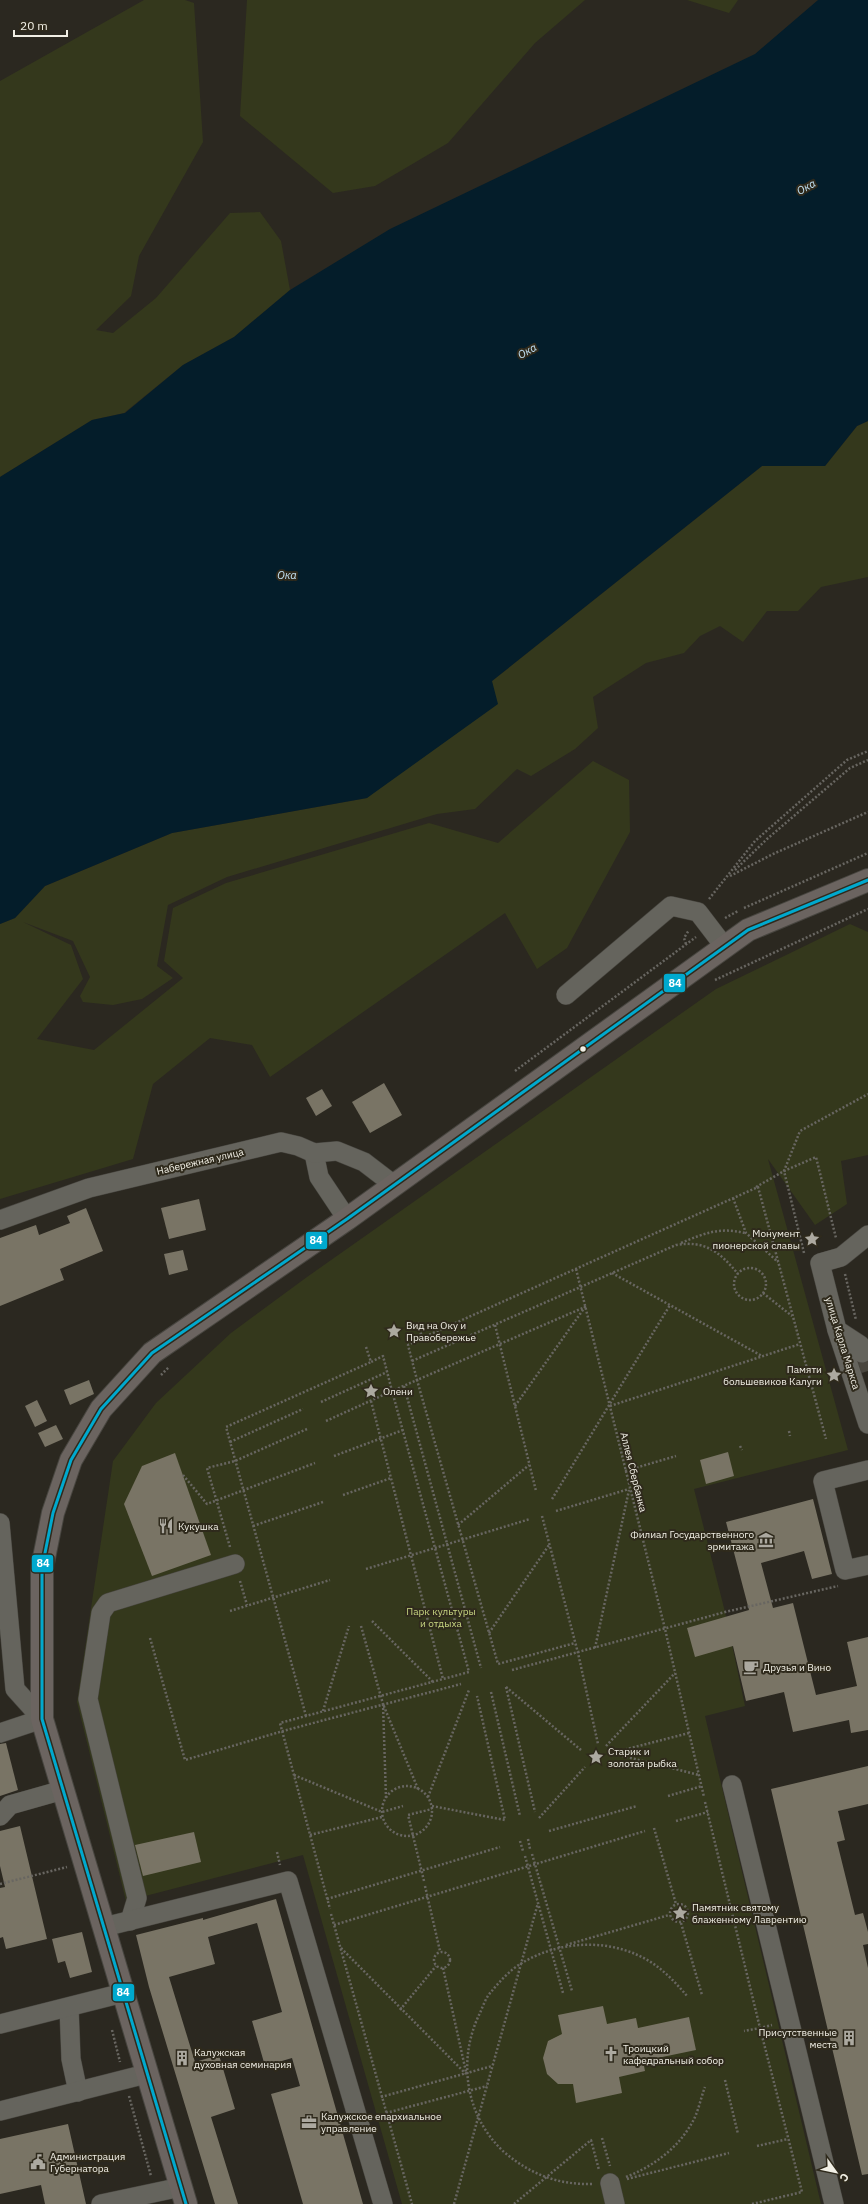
<svg xmlns="http://www.w3.org/2000/svg" width="868" height="2204" font-family="'IBM Plex Sans',sans-serif">
<style>
.green{fill:#34381c}
.water{fill:#041d2a}
.building{fill:#797465}
.lines{fill:none;stroke-linecap:round;stroke-linejoin:round}
.minor-tunnel{stroke:#49463e;stroke-width:19;stroke-dasharray:19 10;stroke-linecap:butt}
.minor-casing{stroke:#47453f;stroke-width:20}
.major-casing{stroke:#47453f;stroke-width:24}
.path{stroke:#686661;stroke-width:2.5;stroke-dasharray:2 2;stroke-linecap:butt}
.minor{stroke:#65645d;stroke-width:19}
.major{stroke:#6b6460;stroke-width:22}
.bus-1-casing{stroke:#2f2a1c;stroke-width:6}
.bus-1{stroke:#00a9ce;stroke-width:3}
.bus-dot{fill:#f1efe5;stroke:#2f2a1c;stroke-width:1.5}
.labels{text-anchor:middle;stroke-width:4;stroke-linejoin:round;paint-order:stroke}
.street-label{font-size:10px;fill:#f1efe5;stroke:#2f2a1c}
.poi-label{font-size:10px;fill:#f1efe5;stroke:#2f2a1c;text-anchor:start}
.park-label{font-size:10px;fill:#c7d481;stroke:#2f2a1c}
.water-label{font-size:11px;font-style:italic;fill:#c3e3f6;stroke:#2f2a1c}
.line-badge{stroke:#2f2a1c;stroke-width:1.5}
.badge-label{font-size:11px;text-anchor:middle;font-weight:bold;fill:#fff}
</style>
<rect width="100%" height="100%" fill="#2b2820"/>
<!-- green -->
<g class="green">
<path d="M144 0H185L194 3 203 142 139 256 131 296 96 330 113 333 156 298 230 213 260 212 281 241 290 290 234 337 183 365 124 413 92 420 0 477V81Z"/>
<path d="M247 0H585L535 43 448 143 375 186 333 193 240 116Z"/>
<path d="M687 0H738L729 13Z"/>
<path d="M868 421V577L821 587 798 611H767L743 642 720 626 700 636 684 653 646 663 593 697 598 728 575 749 531 776 517 769 475 809 437 814 227 877 168 905 157 966 173 978 142 999 113 1005 83 1002 80 996 90 977 73 941 23 922 71 945 83 979 37 1039 94 1050 183 978 164 961 173 908 226 883 429 823 498 843 593 761 629 780 630 832 567 948 537 969 505 913 270 1077 252 1045 210 1038 153 1084 133 1159 0 1199V924L15 918 45 886 172 833 367 798 492 681 762 466H825L857 426Z"/>
<path d="M850 924 868 932V1155L841 1161 847 1204 815 1225 768 1159 848 1450 694 1489 725 1612 745 1706 705 1716 821 2204H402L303 1855 126 1901 77 1702 113 1461 156 1403 231 1333 307 1277 716 989Z"/>
</g>
<!-- water -->
<path class="water" d="M818 0H868V421L857 426 825 466H762L492 681 498 704 367 798 172 833 45 886 15 918 0 924V477L92 420 125 413 183 365 234 337 290 290 390 229 755 54Z"/>
<!-- building -->
<g class="building">
<path d="M384 1083 402 1115 370 1133 352 1102Z"/>
<path d="M322 1089 332 1106 316 1116 306 1098Z"/>
<path d="M199 1199 206 1230 169 1239 161 1208Z"/>
<path d="M86 1208 103 1251 60 1269 64 1280 0 1306V1238L36 1225 39 1235 70 1223 67 1216Z"/>
<path d="M183 1250 188 1270 169 1275 164 1254Z"/>
<path d="M89 1380 94 1394 70 1405 64 1390Z"/>
<path d="M37 1400 47 1421 35 1427 25 1406Z"/>
<path d="M56 1425 63 1439 45 1447 38 1433Z"/>
<path d="M728 1452 734 1476 706 1484 700 1460Z"/>
<path d="M175 1453 211 1555 152 1576 124 1504 142 1466Z"/>
<path d="M813 1499 832 1574 812 1579 804 1551 761 1563 773 1608 793 1603 816 1695 857 1686 847 1642 868 1637V1730L851 1733 849 1720 793 1732 784 1692 746 1701 733 1646 695 1657 687 1628 749 1610 726 1522Z"/>
<path d="M6 1743 18 1790 0 1796V1744Z"/>
<path d="M868 1766V1804L838 1811 845 1840 837 1842 855 1915 863 1913 868 1932V1944L863 1945 868 1968V2174L862 2175 771 1789Z"/>
<path d="M20 1826 47 1939 6 1949 3 1937 0 1938V1888L5 1887 0 1866V1831Z"/>
<path d="M194 1832 201 1862 143 1876 135 1845Z"/>
<path d="M276 1899 363 2204H303L271 2094 300 2086 292 2058 265 2066 252 2021 282 2012 257 1923 208 1937 215 1964 169 1977 195 2062 219 2055 235 2109 211 2117 238 2204H215L149 1987 136 1935 203 1918V1920Z"/>
<path d="M82 1932 92 1972 70 1978 65 1961 58 1963 52 1939Z"/>
<path d="M603 2006 607 2024 636 2018 638 2028 689 2017 696 2050 643 2061 645 2071 619 2077 622 2093 576 2103 573 2084H558L547 2074 543 2058 548 2041 562 2034 558 2015Z"/>
<path d="M68 2124 86 2204H45L41 2185 0 2194V2139Z"/>
</g>
<g class="lines">
<!-- minor-tunnel -->
<path class="minor-tunnel" d="M862 1353 868 1373"/>
<!-- minor casing -->
<g class="minor-casing">
<g id="minor">
<path d="M566 995 671 906 698 912 724 946"/>
<path d="M314 1153 319 1177 347 1219"/>
<path d="M0 1220 89 1188 281 1142 298 1146 314 1153 337 1151 364 1162 394 1185"/>
<path d="M868 1235 841 1257 820 1263 837 1330 868 1424"/>
<path d="M837 1330 860 1345 862 1353"/>
<path d="M868 1470 823 1481 845 1570 868 1565"/>
<path d="M0 1523 15 1689 42 1719 0 1733"/>
<path d="M732 1785 834 2204"/>
<path d="M0 1816 10 1805 63 1790"/>
<path d="M130 1921 137 1898 88 1699 101 1613 108 1603 235 1564"/>
<path d="M104 1927 288 1881 383 2204"/>
<path d="M69 2007 71 2059 78 2092"/>
<path d="M0 2024 123 1993"/>
<path d="M0 2111 146 2074"/>
<path d="M610 2183 615 2204"/>
<path d="M101 2204 181 2187"/>
</g>
</g>
<!-- major casing -->
<g class="major-casing">
<path id="major" d="M186 2204 42 1719V1568L53 1513 71 1460 101 1409 152 1353 347 1219 748 930 868 880"/>
</g>
<!-- path -->
<g class="path">
<path d="M735 870 767 839 850 768 868 760"/>
<path d="M730 876 773 854 868 812"/>
<path d="M709 899 755 841 847 760 868 751"/>
<path d="M744 908 868 853"/>
<path d="M725 918 738 911"/>
<path d="M686 944 684 938 689 930"/>
<path d="M715 980 868 909"/>
<path d="M515 1071 696 937"/>
<path d="M756 1187 784 1171 816 1157 836 1238"/>
<path d="M733 1198 746 1233 778 1262"/>
<path d="M681 1243C705 1233 719 1227 745 1233"/>
<path d="M804 1253 784 1171 800 1131 868 1094"/>
<circle cx="750" cy="1284" r="16"/>
<path d="M576 1269 665 1629 704 1797"/>
<path d="M612 1273 762 1356"/>
<path d="M845 1274 856 1320"/>
<path d="M763 1293 792 1316"/>
<path d="M495 1325 536 1491"/>
<path d="M422 1338 758 1187 826 1439"/>
<path d="M366 1347 371 1362 383 1356 392 1391 417 1380 408 1345 422 1338 418 1322"/>
<path d="M412 1361 676 1245C705 1240 720 1252 738 1274"/>
<path d="M161 1375 169 1367"/>
<path d="M404 1386 481 1668"/>
<path d="M371 1401 443 1679"/>
<path d="M321 1402 387 1372"/>
<path d="M515 1406 585 1307 417 1380 498 1664 575 1643"/>
<path d="M610 1406 800 1344"/>
<path d="M326 1421 392 1391 469 1672 280 1723 330 1909"/>
<path d="M789 1431 790 1436"/>
<path d="M230 1442 303 1409"/>
<path d="M740 1446 742 1450"/>
<path d="M334 1456 403 1430"/>
<path d="M625 1471 676 1456"/>
<path d="M183 1475 207 1504 315 1463"/>
<path d="M343 1495 391 1478"/>
<path d="M552 1499 670 1305"/>
<path d="M556 1511 629 1489"/>
<path d="M542 1516 578 1653 598 1744"/>
<path d="M458 1525 529 1465"/>
<path d="M253 1526 323 1502"/>
<path d="M230 1547 207 1468 235 1461 307 1429"/>
<path d="M366 1569 530 1519"/>
<path d="M240 1581 247 1605"/>
<path d="M230 1611 330 1580"/>
<path d="M372 1621 433 1682"/>
<path d="M361 1626 383 1704"/>
<path d="M489 1633 549 1545"/>
<path d="M150 1638 185 1760 283 1731 461 1684"/>
<path d="M595 1648 629 1490"/>
<path d="M512 1670 725 1612 838 1586"/>
<path d="M506 1687 535 1812"/>
<path d="M506 1687 581 1750"/>
<path d="M491 1692 520 1816"/>
<path d="M323 1711 349 1626"/>
<path d="M306 1716 226 1427 371 1362"/>
<path d="M689 1733 611 1753 699 1775"/>
<path d="M606 1746 675 1673"/>
<path d="M294 1775 382 1812 403 1806"/>
<circle cx="407" cy="1811" r="25"/>
<path d="M668 1796 702 1786"/>
<path d="M428 1797 469 1690"/>
<path d="M386 1798 383 1704 418 1789"/>
<path d="M705 1802 760 2028 744 2031"/>
<path d="M432 1806 505 1820 477 1696"/>
<path d="M539 1818 585 1767"/>
<path d="M676 1821 708 1812"/>
<path d="M654 1828 676 1904"/>
<path d="M549 1831 637 1806"/>
<path d="M310 1835 382 1817"/>
<path d="M528 1839 530 1849"/>
<path d="M520 1841 523 1851"/>
<path d="M277 1852 280 1865"/>
<path d="M532 1854 572 1991"/>
<path d="M525 1856 563 1993"/>
<path d="M424 1881 408 1815 432 1809"/>
<path d="M0 1884 67 1867"/>
<path d="M425 1886 440 1951"/>
<path d="M327 1899 500 1847"/>
<circle cx="679" cy="1913" r="9"/>
<path d="M331 1914 412 2204"/>
<path d="M681 1923 702 1995"/>
<path d="M334 1925 645 1831"/>
<path d="M566 1945 669 1915"/>
<path d="M341 1948 466 2074"/>
<circle cx="442" cy="1960" r="8"/>
<path d="M443 1968 466 2072"/>
<path d="M400 2010 436 1966"/>
<path d="M112 2030 120 2062"/>
<path d="M725 2080 738 2134"/>
<path d="M129 2096 151 2176"/>
<path d="M381 2097 492 2066"/>
<path d="M386 2113 487 2086"/>
<path d="M602 2138 610 2166"/>
<path d="M757 2146 788 2139"/>
<path d="M626 2177C654 2166 680 2147 694 2119 699 2109 701 2097 705 2087"/>
<path d="M627 2179 729 2153"/>
<path d="M592 2184C558 2185 530 2174 504 2152 465 2116 457 2059 480 2013 483 2006 486 1997 491 1992 499 1982 511 1969 522 1963 560 1940 611 1938 649 1961 664 1970 676 1983 687 1996"/>
<path d="M454 2204 538 1903"/>
<path d="M514 2204 591 2140 599 2170"/>
<path d="M752 2204 802 2192 760 2028 772 2025"/>
</g>
<!-- minor -->
<use href="#minor" class="minor"/>
<!-- major -->
<use href="#major" class="major"/>
<!-- bus-1 casing -->
<g class="bus-1-casing">
<path id="bus-1" d="M186 2204 42 1719V1568L53 1513 71 1460 101 1409 152 1353 347 1219 748 930 868 880"/>
</g>
<!-- bus-1 -->
<use href="#bus-1" class="bus-1"/>
</g>
<!-- icons -->
<defs>
<g id="sight-bare" transform="scale(1.2)"><path d="M0-6L1.8-2.2L6-1.7L2.9 1.2L3.7 5.4L0 3.3L-3.7 5.4L-2.9 1.2L-6-1.7L-1.8-2.2Z" fill="#aca9a0" stroke="#2f2a1c" stroke-width="2.5" paint-order="stroke"/></g>
<g id="restaurant-bare" transform="scale(1.2)"><path d="M-5-6h1v4h1v-4h1v4h1v-4h1v5L-1.5 .5V6h-2V.5L-5-1ZM5-6V6H3V1.5H1.5Q1.5-4 5-6Z" fill="#aca9a0" stroke="#2f2a1c" stroke-width="2.5" paint-order="stroke"/></g>
<g id="museum-bare" transform="scale(1.2)"><path d="M0-6L6-3V-2H-6V-3ZM-5-1h2V3h-2ZM-1-1h2V3h-2ZM3-1h2V3H3ZM-6 4H6V6H-6Z" fill="#aca9a0" stroke="#2f2a1c" stroke-width="2.5" paint-order="stroke"/></g>
<g id="cafe-bare" transform="scale(1.2)"><path d="M-5.5-4.5H6V0H3Q3 3.5 0 3.5H-2.5Q-5.5 3.5-5.5 0ZM3-3.2v2h1.7v-2ZM-6 4.5H4V6H-6Z" fill="#aca9a0" stroke="#2f2a1c" stroke-width="2.5" paint-order="stroke"/></g>
<g id="building-bare" transform="scale(1.2)"><path d="M-4-6H4V6H1V3H-1V6H-4ZM-2.5-4.3h1.7v1.8h-1.7ZM.8-4.3h1.7v1.8H.8ZM-2.5-1h1.7V.8h-1.7ZM.8-1h1.7V.8H.8Z" fill="#aca9a0" stroke="#2f2a1c" stroke-width="2.5" paint-order="stroke"/></g>
<g id="church-bare" transform="scale(1.2)"><path d="M-1.2-6h2.4v3.5h3.3v2.4h-3.3V6h-2.4V-.1h-3.3v-2.4h3.3Z" fill="#aca9a0" stroke="#2f2a1c" stroke-width="2.5" paint-order="stroke"/></g>
<g id="office-bare" transform="scale(1.2)"><path d="M-6-3h4V-5.5h4V-3h4V5H-6ZM-1-4.5V-3h2v-1.5ZM-6 0V1H6V0Z" fill="#aca9a0" stroke="#2f2a1c" stroke-width="2.5" paint-order="stroke"/></g>
<g id="civic-bare" transform="scale(1.2)"><path d="M-.6-6.5H3V-4.5H.6V-3L4-1V1h2V6H-6V1h2V-1L-.6-3ZM-1.2 2.5V6h2.4V2.5Z" fill="#aca9a0" stroke="#2f2a1c" stroke-width="2.5" paint-order="stroke"/></g>
</defs>
<g fill-rule="evenodd">
<use href="#sight-bare" x="812" y="1239"/>
<use href="#sight-bare" x="394" y="1331"/>
<use href="#sight-bare" x="834" y="1375"/>
<use href="#sight-bare" x="371" y="1391"/>
<use href="#restaurant-bare" x="166" y="1526"/>
<use href="#museum-bare" x="766" y="1540"/>
<use href="#cafe-bare" x="751" y="1667"/>
<use href="#sight-bare" x="596" y="1757"/>
<use href="#sight-bare" x="680" y="1913"/>
<use href="#building-bare" x="849" y="2038"/>
<use href="#church-bare" x="611" y="2054"/>
<use href="#building-bare" x="182" y="2058"/>
<use href="#office-bare" x="309" y="2122"/>
<use href="#civic-bare" x="38" y="2162"/>
</g>
<!-- markers -->
<circle class="bus-dot" cx="583" cy="1049" r="3.5"/>
<g class="labels">
<!-- street labels -->
<g class="street-label">
<text transform="translate(200 1161) rotate(-13)" y="4">Набережная улица</text>
<text transform="translate(843 1343) rotate(73)" y="4">улица Карла Маркса</text>
<text transform="translate(634 1472) rotate(76)" y="4">Аллея Сбербанка</text>
</g>
<!-- poi labels -->
<g class="poi-label">
<text x="800" y="1237" text-anchor="end">Монумент<tspan x="800" dy="12">пионерской славы</tspan></text>
<text x="406" y="1329">Вид на Оку и<tspan x="406" dy="12">Правобережье</tspan></text>
<text x="822" y="1373" text-anchor="end">Памяти<tspan x="822" dy="12">большевиков Калуги</tspan></text>
<text x="383" y="1395">Олени</text>
<text x="178" y="1530">Кукушка</text>
<text x="754" y="1538" text-anchor="end">Филиал Государственного<tspan x="754" dy="12">эрмитажа</tspan></text>
<text x="763" y="1671">Друзья и Вино</text>
<text x="608" y="1755">Старик и<tspan x="608" dy="12">золотая рыбка</tspan></text>
<text x="692" y="1911">Памятник святому<tspan x="692" dy="12">блаженному Лаврентию</tspan></text>
<text x="837" y="2036" text-anchor="end">Присутственные<tspan x="837" dy="12">места</tspan></text>
<text x="623" y="2052">Троицкий<tspan x="623" dy="12">кафедральный собор</tspan></text>
<text x="194" y="2056">Калужская<tspan x="194" dy="12">духовная семинария</tspan></text>
<text x="321" y="2120">Калужское епархиальное<tspan x="321" dy="12">управление</tspan></text>
<text x="50" y="2160">Администрация<tspan x="50" dy="12">Губернатора</tspan></text>
</g>
<!-- park labels -->
<g class="park-label">
<text x="441" y="1615">Парк культуры<tspan x="441" dy="12">и отдыха</tspan></text>
</g>
<!-- water labels -->
<g class="water-label">
<text transform="translate(806 187) rotate(-30)" y="4">Ока</text>
<text transform="translate(527 351) rotate(-30)" y="4">Ока</text>
<text x="287" y="579">Ока</text>
</g>
</g>
<g class="line-badge">
<rect x="663" y="973" width="23" height="20" rx="4" fill="#00a9ce"/>
<rect x="305" y="1231" width="23" height="19" rx="4" fill="#00a9ce"/>
<rect x="31" y="1554" width="23" height="19" rx="4" fill="#00a9ce"/>
<rect x="112" y="1983" width="23" height="19" rx="4" fill="#00a9ce"/>
</g>
<g class="badge-label">
<text x="675" y="987">84</text>
<text x="316" y="1244">84</text>
<text x="43" y="1567">84</text>
<text x="123" y="1996">84</text>
</g>
<!-- north arrow -->
<g transform="translate(836 2172) rotate(123)" stroke="#2f2a1c" stroke-width="3" paint-order="stroke">
<path d="M0-3L7 15L0 10L-7 15Z" fill="#f1efe5"/>
<text y="-6" font-size="11" font-weight="bold" text-anchor="middle" fill="#f1efe5">С</text>
</g>
<!-- scale -->
<path d="M14 30v6h53v-6" fill="none" stroke="#f1efe5" stroke-width="2"/>
<text x="20" y="30" font-size="12" fill="#f1efe5" stroke="#2f2a1c" stroke-width="3" paint-order="stroke">20 m</text>
</svg>
